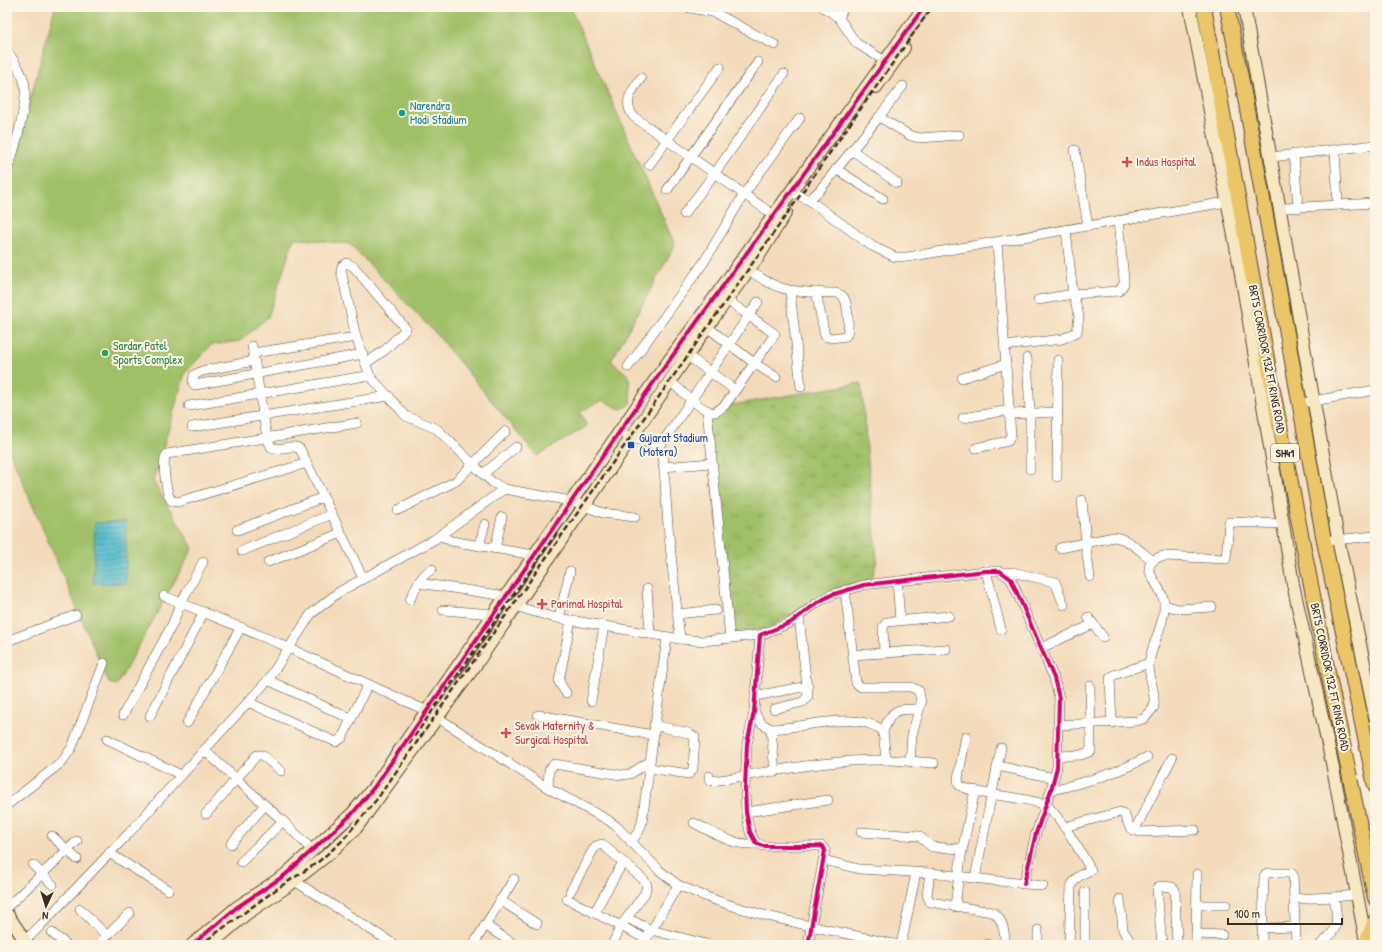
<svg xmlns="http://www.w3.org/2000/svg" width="1382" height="952" font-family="'Patrick Hand',sans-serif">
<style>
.park{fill:url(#park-tufts);stroke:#6e7543}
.pitch{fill:#a0c068;stroke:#6e7543}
.water{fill:url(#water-rules);stroke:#457275}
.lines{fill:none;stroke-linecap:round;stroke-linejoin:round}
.street-casing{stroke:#574435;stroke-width:10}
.secondary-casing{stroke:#574435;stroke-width:14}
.primary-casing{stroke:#574435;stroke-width:16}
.street{stroke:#fff;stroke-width:9}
.secondary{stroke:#f7e8c3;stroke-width:12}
.primary{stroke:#ebc669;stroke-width:14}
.rail{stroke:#3b2a1e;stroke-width:2.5;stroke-dasharray:6 3;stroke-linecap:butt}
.cycleway-casing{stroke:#fcf5e5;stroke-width:6}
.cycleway{stroke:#d6006c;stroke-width:4}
.culture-dot{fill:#0f9aa8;stroke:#fcf5e5;stroke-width:1.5}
.health-dot{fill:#e0444e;stroke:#fcf5e5;stroke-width:1.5}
.leisure-dot{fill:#2e9e5b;stroke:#fcf5e5;stroke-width:1.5}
.transit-dot{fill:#1a4fb4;stroke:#fcf5e5;stroke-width:1.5}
.labels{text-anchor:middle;stroke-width:4;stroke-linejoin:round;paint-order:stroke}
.shield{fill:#fcf5e5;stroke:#75675a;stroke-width:1}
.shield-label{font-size:11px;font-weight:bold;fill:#3b2a1e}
.culture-label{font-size:12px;fill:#0d838f;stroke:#fcf5e5;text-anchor:start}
.health-label{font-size:12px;fill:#be3a42;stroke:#fcf5e5;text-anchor:start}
.leisure-label{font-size:12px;fill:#27864d;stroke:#fcf5e5;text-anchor:start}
.street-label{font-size:12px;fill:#3b2a1e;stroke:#fcf5e5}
.transit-label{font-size:12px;fill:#164399;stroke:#fcf5e5;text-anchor:start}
</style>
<defs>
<pattern id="park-tufts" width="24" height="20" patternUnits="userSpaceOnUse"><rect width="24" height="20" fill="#a0c068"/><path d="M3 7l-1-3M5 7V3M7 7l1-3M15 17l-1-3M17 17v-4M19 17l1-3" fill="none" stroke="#849c55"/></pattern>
<pattern id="water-rules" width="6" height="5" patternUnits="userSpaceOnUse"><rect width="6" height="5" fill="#4fbacc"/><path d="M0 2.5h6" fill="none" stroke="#4397a5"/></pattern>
</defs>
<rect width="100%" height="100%" fill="#fcf5e5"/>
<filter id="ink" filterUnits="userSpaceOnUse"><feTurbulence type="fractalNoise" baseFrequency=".025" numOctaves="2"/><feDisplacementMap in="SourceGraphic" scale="8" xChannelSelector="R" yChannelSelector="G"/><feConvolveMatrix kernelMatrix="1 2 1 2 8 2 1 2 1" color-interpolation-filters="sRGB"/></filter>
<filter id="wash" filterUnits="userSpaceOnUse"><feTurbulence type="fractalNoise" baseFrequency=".012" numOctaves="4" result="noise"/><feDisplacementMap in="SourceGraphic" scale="16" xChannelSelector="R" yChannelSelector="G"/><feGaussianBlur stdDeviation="0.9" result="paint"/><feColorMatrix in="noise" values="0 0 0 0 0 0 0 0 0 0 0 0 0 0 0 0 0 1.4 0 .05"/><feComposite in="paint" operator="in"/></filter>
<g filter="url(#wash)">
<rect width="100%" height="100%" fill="#f3daba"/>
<!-- park -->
<path class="park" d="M861 383 877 560 872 579 831 590 769 628 730 633 705 415 726 406Z"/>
<!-- pitch -->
<path class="pitch" d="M55 7H570L675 245 611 361 629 376 631 403 627 407 620 409 602 400 580 412 587 426 537 456 438 336 350 244 294 238 268 317 240 341 211 345 185 373 153 481 193 548 117 685 109 683 9 450 7 441V186Z"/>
<!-- water -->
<path class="water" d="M126 521V583H93L95 523Z"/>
</g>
<g filter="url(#ink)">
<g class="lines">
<!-- street casing -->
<g class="street-casing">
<g id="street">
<path d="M685 7 713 12"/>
<path d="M716 7 713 12 775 45"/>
<path d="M823 7 839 18 856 43 885 61"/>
<path d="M839 18 844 7"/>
<path d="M7 51C14 61 21 70 24 81 29 97 15 152 7 169"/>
<path d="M641 78C632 90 622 103 634 117L778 218"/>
<path d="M903 86 879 117 911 136 920 138 959 135"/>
<path d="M852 150 897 183"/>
<path d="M1075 150 1088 226"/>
<path d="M1335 150 1338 205"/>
<path d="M1294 154 1298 208"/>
<path d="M1271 157 1375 145"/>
<path d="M649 165 720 67"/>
<path d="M836 169 883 199"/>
<path d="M667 190 758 62"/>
<path d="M790 192 809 200 819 191 879 117"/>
<path d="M809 200 872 246 895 257H908L1232 201"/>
<path d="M1285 208 1375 203"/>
<path d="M684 214 715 173 784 74"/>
<path d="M749 270C783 295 796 291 836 293 840 294 843 295 844 298 848 304 850 331 846 336L831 338 825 336 816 292"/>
<path d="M790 291 801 387"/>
<path d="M1038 300 1073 294 1119 291 1124 284V279L1118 221"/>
<path d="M707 327 754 363 776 377"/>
<path d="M252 346 267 438 271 447C280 452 291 443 300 449L363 578"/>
<path d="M1005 346 1062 339 1077 332 1079 316 1073 294 1066 230"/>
<path d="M253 353 356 337"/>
<path d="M688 356 735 390"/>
<path d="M1027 358 1030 413V469"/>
<path d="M254 361 202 371 194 375 193 383 195 385 363 354"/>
<path d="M366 363 385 350 406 329 354 267 347 263 342 266 341 270 356 337 370 376 406 416 437 429 478 469 492 482 504 489"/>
<path d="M628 367 704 262 744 194 800 118"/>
<path d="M962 378 1006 364"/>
<path d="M671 382C678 388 706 415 715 412 718 411 722 407 725 405L775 334 727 300"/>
<path d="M1308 402 1375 390"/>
<path d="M189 406 359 377 370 376"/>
<path d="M707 410 730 638"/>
<path d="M1010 414 1058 412"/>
<path d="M963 418 1010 410"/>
<path d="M192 427 389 396"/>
<path d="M626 435C638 442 660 442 663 453L668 526 680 639"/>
<path d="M660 446 758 302"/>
<path d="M976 448 1008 441 1011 435 997 243"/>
<path d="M307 463 178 502 172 501C166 496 161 459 167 454L357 423"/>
<path d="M663 467 712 463"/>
<path d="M483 474 516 447"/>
<path d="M1057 477 1058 360"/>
<path d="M1082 500 1087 555 1090 577"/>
<path d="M398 510 456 481 506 431"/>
<path d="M237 530 324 497"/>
<path d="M440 535 451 541 463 543 534 555"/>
<path d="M1324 541 1375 536"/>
<path d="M479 546 485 524"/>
<path d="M1060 548 1114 537C1130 539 1141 552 1153 561"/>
<path d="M495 549 502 517"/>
<path d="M242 551 332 514"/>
<path d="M268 562 341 533"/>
<path d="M986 571 1001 629"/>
<path d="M1004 573 1012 572 1055 582 1064 605"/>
<path d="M897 581 900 620"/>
<path d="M418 583 506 596"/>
<path d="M647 589 650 634"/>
<path d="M845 590 856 683 861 687H911L919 691 921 703 912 735 910 762"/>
<path d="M164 596 278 643 427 711 548 788 608 820 616 826 659 870 678 885 643 945"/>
<path d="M410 600C415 589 420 576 432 569"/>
<path d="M502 602 552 617 680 639 703 641 760 635"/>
<path d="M1164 605 1179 609 1212 607"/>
<path d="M443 610 493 614"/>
<path d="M677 614 716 610"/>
<path d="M1088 617 1103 637"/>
<path d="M559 618 570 571"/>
<path d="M7 641 76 615"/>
<path d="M1041 648 1093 624"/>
<path d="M884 653 883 627 887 622 949 616"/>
<path d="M852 655 946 649"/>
<path d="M268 680 351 719"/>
<path d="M566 693 559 682 560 676 571 620"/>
<path d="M755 696 808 686"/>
<path d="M591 701 604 626"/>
<path d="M248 702 336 742 342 738 368 684"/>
<path d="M774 709 803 702 808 696 799 617"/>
<path d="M754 712 761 723 771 729C803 728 857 710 883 731L886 760"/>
<path d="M123 715 172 625 181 603 203 562"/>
<path d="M538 715 653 735"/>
<path d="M150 716 204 612"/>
<path d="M187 723 241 627"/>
<path d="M1112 723 1110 678 1114 675 1149 663"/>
<path d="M1058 725 1137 721 1145 718 1154 707C1156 693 1149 679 1149 664 1151 644 1166 623 1164 602 1163 590 1149 577 1149 568 1150 560 1158 557 1165 556L1226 559 1229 522 1282 524"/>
<path d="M771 729 775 772"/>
<path d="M883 731C893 709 894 709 919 709"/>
<path d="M966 736 958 778 959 785C979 797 1022 795 1045 805 1057 811 1083 856 1091 870 1082 874 1075 877 1071 887L1069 945"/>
<path d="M107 739 181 775"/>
<path d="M204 750 283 821 312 850"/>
<path d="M1058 756 1081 755 1091 751 1090 686"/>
<path d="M998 766 1054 778"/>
<path d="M649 768 689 774 693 769 695 737 688 733 654 725"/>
<path d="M709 776V779L713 781C770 772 828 759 886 760 902 760 918 762 934 763"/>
<path d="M548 788 549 770 554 764 621 775 630 774 649 762"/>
<path d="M1051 790C1084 783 1118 773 1147 757"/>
<path d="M7 805 62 762 72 747 104 663"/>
<path d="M746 812 828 800"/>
<path d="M206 814 257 755H262L281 771"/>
<path d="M694 823C713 832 735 848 756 843"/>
<path d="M1064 827 1120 812 1124 814 1130 828 1139 832 1195 830"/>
<path d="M1134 831 1172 758"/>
<path d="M861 832 919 836 932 847 962 849"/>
<path d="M52 836 77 859"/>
<path d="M631 842 639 831 642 822 667 637"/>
<path d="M231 844 264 806"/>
<path d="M109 853 168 890"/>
<path d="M824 860 859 869 930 873 927 895 930 902 992 912C1004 918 1004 933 1006 945"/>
<path d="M241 862 283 821"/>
<path d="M33 865 53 885"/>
<path d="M930 873 1043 886"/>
<path d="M290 878 395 945"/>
<path d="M975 878 1001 748"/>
<path d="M678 885C747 917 825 928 898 945"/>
<path d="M1085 892V945"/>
<path d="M567 899 621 926 645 893 647 885 644 880 602 844 596 846 593 850 570 892"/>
<path d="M1120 899 1123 930 1132 945"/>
<path d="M500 900 537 924"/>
<path d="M1197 905H1226"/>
<path d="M7 907 77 841"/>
<path d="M955 907 961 856 975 790"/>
<path d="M80 909 107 936"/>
<path d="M594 913 623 862"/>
<path d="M627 918 651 930 710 945"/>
<path d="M485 925 515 945"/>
<path d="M1263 928 1296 927"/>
<path d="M52 933 67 945"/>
<path d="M1196 934 1222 935"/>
<path d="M1262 941 1264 876 1267 873H1291L1293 875 1294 899"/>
<path d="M17 945 25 941 41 925 128 834 268 680 311 614 339 592 435 539 504 489 571 501 603 513 635 517"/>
<path d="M98 945 130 913"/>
<path d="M473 945 514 879"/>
<path d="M612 945 621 926 646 939"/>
<path d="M808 945 825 850 822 846H763L756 843 750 832 746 812 745 788 747 744 754 712 760 635 790 623 817 603 831 595 864 585 986 571H1000L1011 579 1054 678 1059 698 1057 767 1051 790 1036 833 1024 884"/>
<path d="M901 945 916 873"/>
<path d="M986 945 987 944"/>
<path d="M1038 945V930"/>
<path d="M1162 945 1157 889 1160 886 1172 887 1175 890 1177 945"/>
<path d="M1196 945 1197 874"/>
<path d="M1296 945 1294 899 1334 897"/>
<path d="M1320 945C1340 929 1338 921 1334 897L1356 895"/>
</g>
</g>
<!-- secondary casing -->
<g class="secondary-casing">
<g id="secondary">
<path d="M1190 7 1239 262 1293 584 1332 763 1366 942"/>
<path d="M1244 7 1338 539 1375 716"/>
<path d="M876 87 904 48"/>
<path d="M7 914 28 945"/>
<path d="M192 945 236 908 285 875 352 814 375 786 658 376 924 7"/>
<path d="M210 945 246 914 289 885 331 852 356 828 472 670 707 327 758 257 786 212"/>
</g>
</g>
<!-- primary casing -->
<g class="primary-casing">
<g id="primary">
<path d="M1204 7 1270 375 1327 667 1375 898"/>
<path d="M1227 7 1243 87 1324 541 1375 786"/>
<path d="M1365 945 1375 921"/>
</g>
</g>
<!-- street -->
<use href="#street" class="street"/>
<!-- secondary -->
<use href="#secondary" class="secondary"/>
<!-- primary -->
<use href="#primary" class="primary"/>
<!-- rail -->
<g class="rail">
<path d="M409 744 558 531"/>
<path d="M200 945 278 888 317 863 341 842 377 799 932 7"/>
</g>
<!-- cycleway casing -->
<g class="cycleway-casing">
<g id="cycleway">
<path d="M192 945 236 908 285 875 352 814 375 786 658 376 924 7"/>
<path d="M808 945 825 850 822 846H763L756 843 750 832 746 812 745 788 747 744 754 712 760 635 790 623 817 603 831 595 864 585 986 571H1000L1011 579 1054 678 1059 698 1057 767 1051 790 1036 833 1024 884"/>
</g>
</g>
<!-- cycleway -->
<use href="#cycleway" class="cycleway"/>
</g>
</g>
<!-- markers -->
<circle class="culture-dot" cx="402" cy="113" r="4"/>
<g class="health-dot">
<path d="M1125 156h4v4h4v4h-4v4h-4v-4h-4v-4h4z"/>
<path d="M540 598h4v4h4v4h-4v4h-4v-4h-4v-4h4z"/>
<path d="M504 727h4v4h4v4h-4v4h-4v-4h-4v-4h4z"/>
</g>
<circle class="leisure-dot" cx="105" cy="353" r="4"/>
<rect class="transit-dot" x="627" y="441" width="8" height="8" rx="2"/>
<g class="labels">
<!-- shield labels -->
<rect class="shield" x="1271" y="444" width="28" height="18" rx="3"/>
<g class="shield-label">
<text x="1285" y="457">SH41</text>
</g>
<!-- culture labels -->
<g class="culture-label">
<text x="410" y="110">Narendra<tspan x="410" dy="14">Modi Stadium</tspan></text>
</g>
<!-- health labels -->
<g class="health-label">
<text x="1136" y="166">Indus Hospital</text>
<text x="551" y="608">Parimal Hospital</text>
<text x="515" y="730">Sevak Maternity &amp;<tspan x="515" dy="14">Surgical Hospital</tspan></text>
</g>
<!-- leisure labels -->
<g class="leisure-label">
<text x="113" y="350">Sardar Patel<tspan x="113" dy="14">Sports Complex</tspan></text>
</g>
<!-- street labels -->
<g class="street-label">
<text transform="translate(1267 359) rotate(79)" y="4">BRTS CORRIDOR 132 FT RING ROAD</text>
<text transform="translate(1330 677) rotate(78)" y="4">BRTS CORRIDOR 132 FT RING ROAD</text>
</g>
<!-- transit labels -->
<g class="transit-label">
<text x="639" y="442">Gujarat Stadium<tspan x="639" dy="14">(Motera)</tspan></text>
</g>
</g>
<!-- margin -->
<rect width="1382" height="952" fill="none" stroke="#fcf5e5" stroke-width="24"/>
<!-- north arrow -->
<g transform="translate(46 906) rotate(184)" stroke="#fcf5e5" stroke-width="3" paint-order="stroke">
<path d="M0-3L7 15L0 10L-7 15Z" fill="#3b2a1e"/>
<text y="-6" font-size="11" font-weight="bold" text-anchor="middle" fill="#3b2a1e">N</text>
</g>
<!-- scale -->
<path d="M1228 918v6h114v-6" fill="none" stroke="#3b2a1e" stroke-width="2"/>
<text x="1234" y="918" font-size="12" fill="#3b2a1e" stroke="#fcf5e5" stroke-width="3" paint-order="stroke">100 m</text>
</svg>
